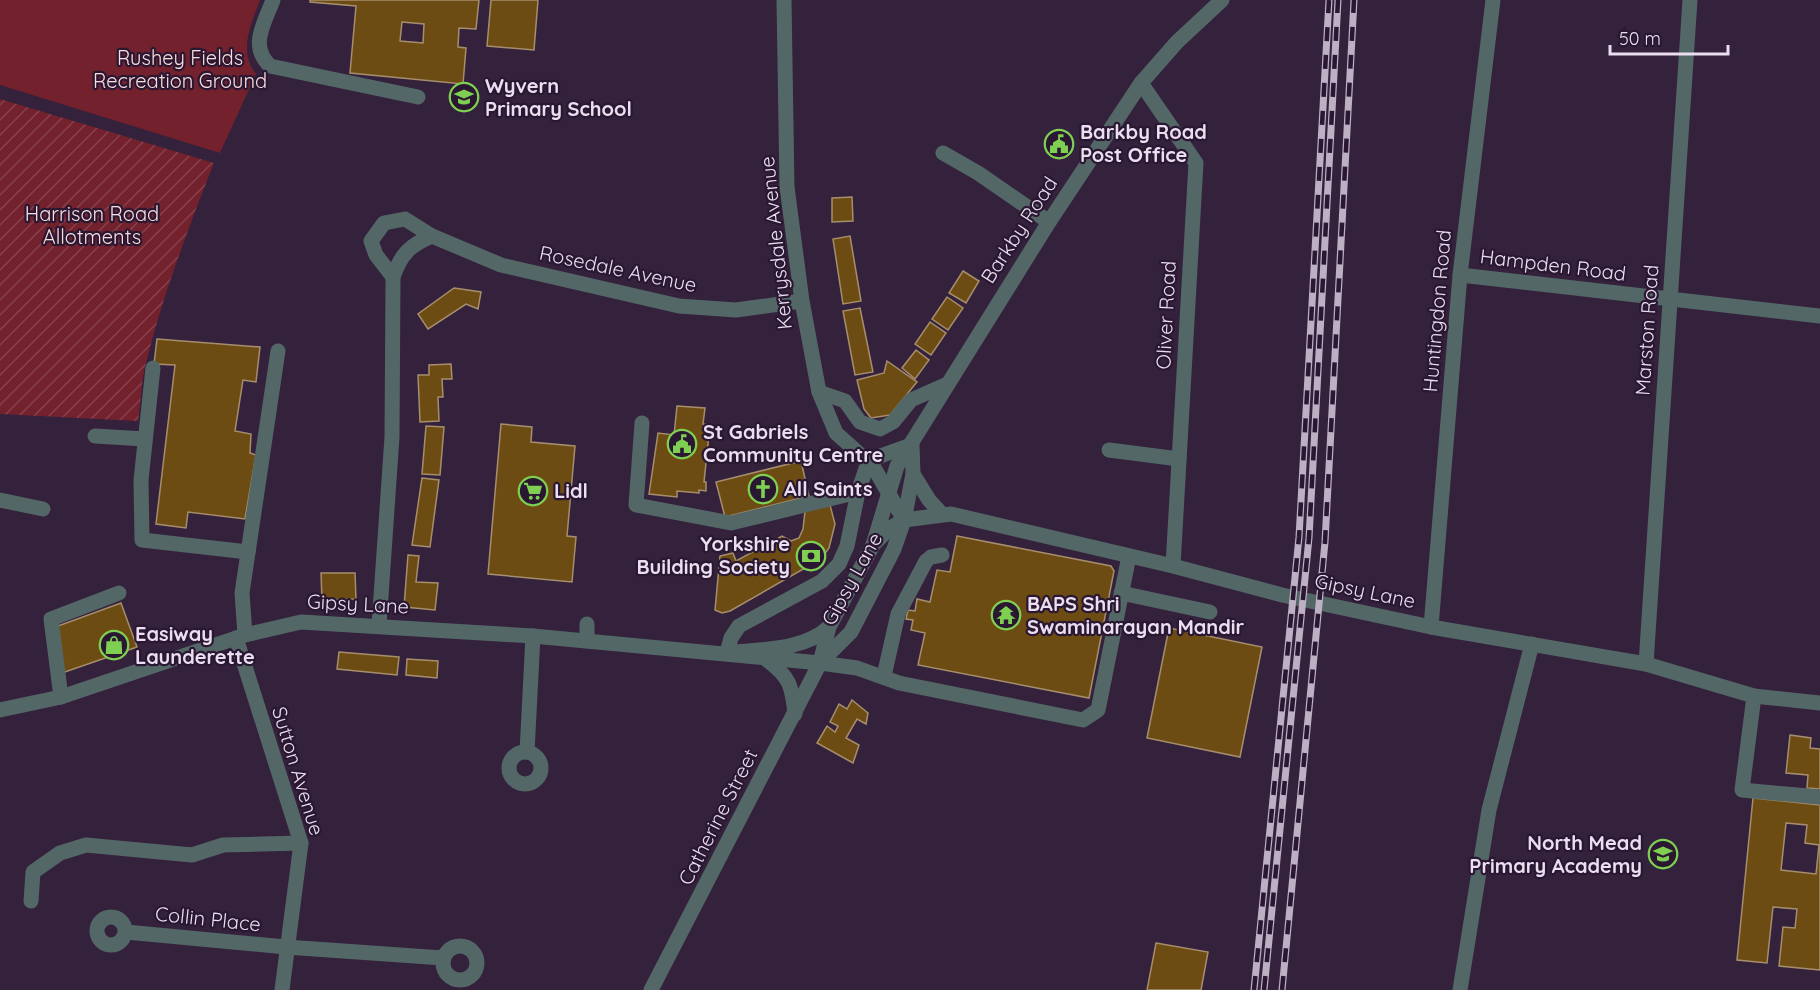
<svg xmlns="http://www.w3.org/2000/svg" width="1820" height="990" font-family="Quicksand,sans-serif">
<style>
.green{fill:#72212d}
.garden{fill:url(#garden-furrows)}
.building{fill:#6d4c14;stroke:#a68e6d;stroke-width:1.5;fill-rule:evenodd}
.lines{fill:none;stroke-linecap:round;stroke-linejoin:round}
.minor{stroke:#536767;stroke-width:15}
.rail-casing{stroke:#bdafc4;stroke-width:7}
.rail{stroke:#2a1732;stroke-width:4.5;stroke-dasharray:14;stroke-linecap:butt}
.labels{text-anchor:middle;stroke-width:4.5;stroke-linejoin:round;paint-order:stroke}
.park-label{font-size:20px;fill:#fadcdd;stroke:#2a1732}
.poi-label{font-size:20px;font-weight:bold;fill:#eadef0;stroke:#2a1732;text-anchor:start}
.street-label{font-size:20px;fill:#eadef0;stroke:#2a1732}
</style>
<defs>
<pattern id="garden-furrows" width="10" height="10" patternUnits="userSpaceOnUse" patternTransform="scale(1.5)"><rect width="10" height="10" fill="#72212d"/><path d="M-1 1l2-2M0 10L10 0M9 11l2-2" fill="none" stroke="#86414c"/></pattern>
</defs>
<rect width="100%" height="100%" fill="#34213c"/>
<!-- green -->
<path class="green" d="M0 0H260C251 25 238 51 256 74L220 153 0 85Z"/>
<!-- garden -->
<path class="garden" d="M0 99 214 163C188 229 162 297 145 367 141 384 141 403 138 421L0 414Z"/>
<!-- building -->
<g class="building">
<path d="M310 0H479L476 29 459 28 458 47 466 48 463 84 350 73 356 6 310 2ZM402 22 424 24 423 43 400 41Z"/>
<path d="M491 0H538L534 50 487 46Z"/>
<path d="M852 197 853 221 832 222V198Z"/>
<path d="M850 236 861 301 843 304 833 239Z"/>
<path d="M963 271 979 281 966 303 949 293Z"/>
<path d="M454 288 481 292 478 309 466 304 428 329 418 314Z"/>
<path d="M947 297 963 308 948 330 932 319Z"/>
<path d="M860 308 873 372 855 375 843 311Z"/>
<path d="M930 322 946 333 931 355 915 344Z"/>
<path d="M157 339 260 347 256 382 243 380 235 431 251 434 250 453 256 455 245 519 188 512 186 528 156 524 175 365 154 364Z"/>
<path d="M916 350 929 360 915 379 902 368Z"/>
<path d="M887 361 917 382 890 415 871 418 864 409 857 380 884 373Z"/>
<path d="M451 364 452 379H442L443 397H438L439 421 420 422 418 375H429V365Z"/>
<path d="M677 406 705 408 703 424 710 425 704 482H706V491L699 490V493L677 491V497L649 494 658 433 674 435Z"/>
<path d="M501 424 532 427 531 442 575 446 567 536 576 537 572 582 488 574Z"/>
<path d="M426 426 444 427 440 475 422 474Z"/>
<path d="M801 461 809 496 725 517 716 482Z"/>
<path d="M422 478 439 480 430 547 412 545Z"/>
<path d="M830 505 835 524 829 548 821 559 730 611 722 613 715 610 720 556 733 553 736 561 782 536 791 541 799 538 803 529 805 511Z"/>
<path d="M957 536 1111 566 1114 571 1089 698 918 665 925 633 911 630 913 620 906 619 908 610 915 611 917 599 930 602 937 570 950 572Z"/>
<path d="M408 555 419 556 416 582 438 583 435 610 404 607Z"/>
<path d="M321 573H355L356 599 322 600Z"/>
<path d="M121 603 137 647 62 673 58 626Z"/>
<path d="M1169 628 1262 647 1240 757 1147 738Z"/>
<path d="M339 652 399 657 397 675 337 669Z"/>
<path d="M407 659 438 661 437 678 406 675Z"/>
<path d="M852 700 868 713 866 724 857 719 846 738 859 745 853 763 817 743 827 726 835 732 838 726 830 722 839 704 847 709Z"/>
<path d="M1790 735 1811 738 1810 748 1820 749V789L1807 788 1808 775 1786 773Z"/>
<path d="M1753 798 1820 805V970L1779 966 1783 927 1795 928 1797 909 1773 907 1767 963 1737 960ZM1786 823 1807 825 1805 843 1819 845 1816 874 1781 870Z"/>
<path d="M1156 943 1208 952 1201 990H1147Z"/>
</g>
<g class="lines">
<!-- minor -->
<g class="minor">
<path d="M273 0C264 24 249 46 270 66L418 97"/>
<path d="M784 0 787 187 802 301 819 392 836 433 873 466 904 520"/>
<path d="M1141 83 1196 163 1173 566"/>
<path d="M943 153 978 173 1049 222"/>
<path d="M1460 275 1820 316"/>
<path d="M393 277 376 255 371 241 384 223 405 219 432 236"/>
<path d="M153 368 141 480 142 540 248 552"/>
<path d="M819 392 845 401 860 422 880 429 893 422 911 400 945 385"/>
<path d="M642 423 636 505 731 523 858 492"/>
<path d="M95 436 145 439"/>
<path d="M1109 450 1179 459"/>
<path d="M869 460 858 492 847 546 839 564 822 581 739 626 731 638 727 653C760 649 804 651 829 627L873 545 890 528 904 520 951 514 1173 566 1282 595 1431 627 1646 664 1754 696 1820 703"/>
<path d="M869 460 911 445"/>
<path d="M913 474 929 500 942 514"/>
<path d="M0 500 43 509"/>
<path d="M873 545 897 466 1049 222 1141 83 1177 42 1222 0"/>
<path d="M1121 593 1210 612"/>
<path d="M379 625 392 437 393 277C401 254 410 245 432 236L501 265 679 306 736 310 802 301"/>
<path d="M1431 627 1460 275 1493 0"/>
<path d="M245 635 242 593 278 351"/>
<path d="M236 638 301 843 282 990"/>
<path d="M587 641V624"/>
<path d="M767 660C790 677 792 686 795 714"/>
<path d="M820 663 851 632 894 549 904 520 913 474 912 445"/>
<path d="M1646 664 1690 0"/>
<path d="M884 676 898 614 926 561 931 557 942 555"/>
<path d="M1754 696 1742 790 1820 797"/>
<path d="M61 697 51 619 119 593"/>
<path d="M0 710 61 697 245 635 301 622 533 636 820 663 857 668 899 683 1083 720 1098 710 1129 556"/>
<circle cx="525" cy="768" r="16"/>
<path d="M527 752 533 636"/>
<path d="M31 901 33 872 60 853 86 845 192 855 223 845 301 843"/>
<circle cx="111" cy="931" r="14"/>
<path d="M126 932 286 947 443 958"/>
<circle cx="460" cy="963" r="17"/>
<path d="M651 990 820 663 829 627"/>
<path d="M1460 990 1489 810 1532 644"/>
</g>
<!-- rail casing -->
<g class="rail-casing">
<g id="rail">
<path d="M1254 990 1299 537 1329 0"/>
<path d="M1264 990 1309 538 1338 0"/>
<path d="M1282 990 1325 542 1354 0"/>
</g>
</g>
<!-- rail -->
<use href="#rail" class="rail"/>
</g>
<!-- icons -->
<defs>
<g id="school-ring" transform="scale(1.5)"><circle r="9.5" fill="#2a1732" stroke="#7fd052" stroke-width="1.5"/><path d="M0-5L7-2L0 1L-7-2ZM-4 1L0 2.5L4 1V4Q0 6-4 4Z" fill="#7fd052"/></g>
<g id="civic-ring" transform="scale(1.5)"><circle r="9.5" fill="#2a1732" stroke="#7fd052" stroke-width="1.5"/><path d="M-.6-6.5H3V-4.5H.6V-3L4-1V1h2V6H-6V1h2V-1L-.6-3ZM-1.2 2.5V6h2.4V2.5Z" fill="#7fd052"/></g>
<g id="church-ring" transform="scale(1.5)"><circle r="9.5" fill="#2a1732" stroke="#7fd052" stroke-width="1.5"/><path d="M-1.2-6h2.4v3.5h3.3v2.4h-3.3V6h-2.4V-.1h-3.3v-2.4h3.3Z" fill="#7fd052"/></g>
<g id="supermarket-ring" transform="scale(1.5)"><circle r="9.5" fill="#2a1732" stroke="#7fd052" stroke-width="1.5"/><path d="M-6-5.5h2.5l.6 2H6L4.5 2H-2.5L-4.4-4H-6ZM-1.5 3.2a1.3 1.3 0 1 0 .1 0ZM3 3.2a1.3 1.3 0 1 0 .1 0Z" fill="#7fd052"/></g>
<g id="bank-ring" transform="scale(1.5)"><circle r="9.5" fill="#2a1732" stroke="#7fd052" stroke-width="1.5"/><path d="M-6-4H6V4H-6ZM0-2.3a2.3 2.3 0 1 0 0 4.6a2.3 2.3 0 1 0 0-4.6Z" fill="#7fd052"/></g>
<g id="temple-ring" transform="scale(1.5)"><circle r="9.5" fill="#2a1732" stroke="#7fd052" stroke-width="1.5"/><path d="M0-6L5-2H3V0L6.5 2.5H4V6H1.5V3h-3V6H-4V2.5H-6.5L-3 0V-2H-5Z" fill="#7fd052"/></g>
<g id="shop-ring" transform="scale(1.5)"><circle r="9.5" fill="#2a1732" stroke="#7fd052" stroke-width="1.5"/><path d="M-5-2.5h2.3a2.7 3.5 0 0 1 5.4 0H5L5.5 6h-11ZM-1.5-2.5h3a1.5 2.3 0 0 0-3 0Z" fill="#7fd052"/></g>
</defs>
<g fill-rule="evenodd">
<use href="#school-ring" x="464" y="97"/>
<use href="#civic-ring" x="1059" y="144"/>
<use href="#civic-ring" x="682" y="444"/>
<use href="#church-ring" x="763" y="489"/>
<use href="#supermarket-ring" x="533" y="491"/>
<use href="#bank-ring" x="811" y="556"/>
<use href="#temple-ring" x="1006" y="615"/>
<use href="#shop-ring" x="114" y="645"/>
<use href="#school-ring" x="1663" y="854"/>
</g>
<g class="labels">
<!-- park labels -->
<g class="park-label">
<text x="180" y="65">Rushey Fields<tspan x="180" dy="23">Recreation Ground</tspan></text>
<text x="92" y="221">Harrison Road<tspan x="92" dy="23">Allotments</tspan></text>
</g>
<!-- poi labels -->
<g class="poi-label">
<text x="485" y="93">Wyvern<tspan x="485" dy="23">Primary School</tspan></text>
<text x="1080" y="139">Barkby Road<tspan x="1080" dy="23">Post Office</tspan></text>
<text x="703" y="439">St Gabriels<tspan x="703" dy="23">Community Centre</tspan></text>
<text x="784" y="496">All Saints</text>
<text x="554" y="498">Lidl</text>
<text x="790" y="551" text-anchor="end">Yorkshire<tspan x="790" dy="23">Building Society</tspan></text>
<text x="1027" y="611">BAPS Shri<tspan x="1027" dy="23">Swaminarayan Mandir</tspan></text>
<text x="135" y="641">Easiway<tspan x="135" dy="23">Launderette</tspan></text>
<text x="1642" y="850" text-anchor="end">North Mead<tspan x="1642" dy="23">Primary Academy</tspan></text>
</g>
<!-- street labels -->
<g class="street-label">
<text transform="translate(1019 230) rotate(-57)" y="7">Barkby Road</text>
<text transform="translate(776 243) rotate(-96)" y="7">Kerrysdale Avenue</text>
<text transform="translate(1553 265) rotate(7)" y="7">Hampden Road</text>
<text transform="translate(618 269) rotate(12)" y="7">Rosedale Avenue</text>
<text transform="translate(1437 311) rotate(-85)" y="7">Huntingdon Road</text>
<text transform="translate(1166 315) rotate(-87)" y="7">Oliver Road</text>
<text transform="translate(1647 330) rotate(-86)" y="7">Marston Road</text>
<text transform="translate(852 579) rotate(-61)" y="7">Gipsy Lane</text>
<text transform="translate(1365 591) rotate(12)" y="7">Gipsy Lane</text>
<text transform="translate(358 604) rotate(3)" y="7">Gipsy Lane</text>
<text transform="translate(298 771) rotate(73)" y="7">Sutton Avenue</text>
<text transform="translate(718 817) rotate(-63)" y="7">Catherine Street</text>
<text transform="translate(208 919) rotate(6)" y="7">Collin Place</text>
</g>
</g>
<!-- scale -->
<path d="M1610 45v9h118v-9" fill="none" stroke="#eadef0" stroke-width="3"/>
<text x="1619" y="45" font-size="18" fill="#eadef0" stroke="#2a1732" stroke-width="4.5" paint-order="stroke">50 m</text>
</svg>
